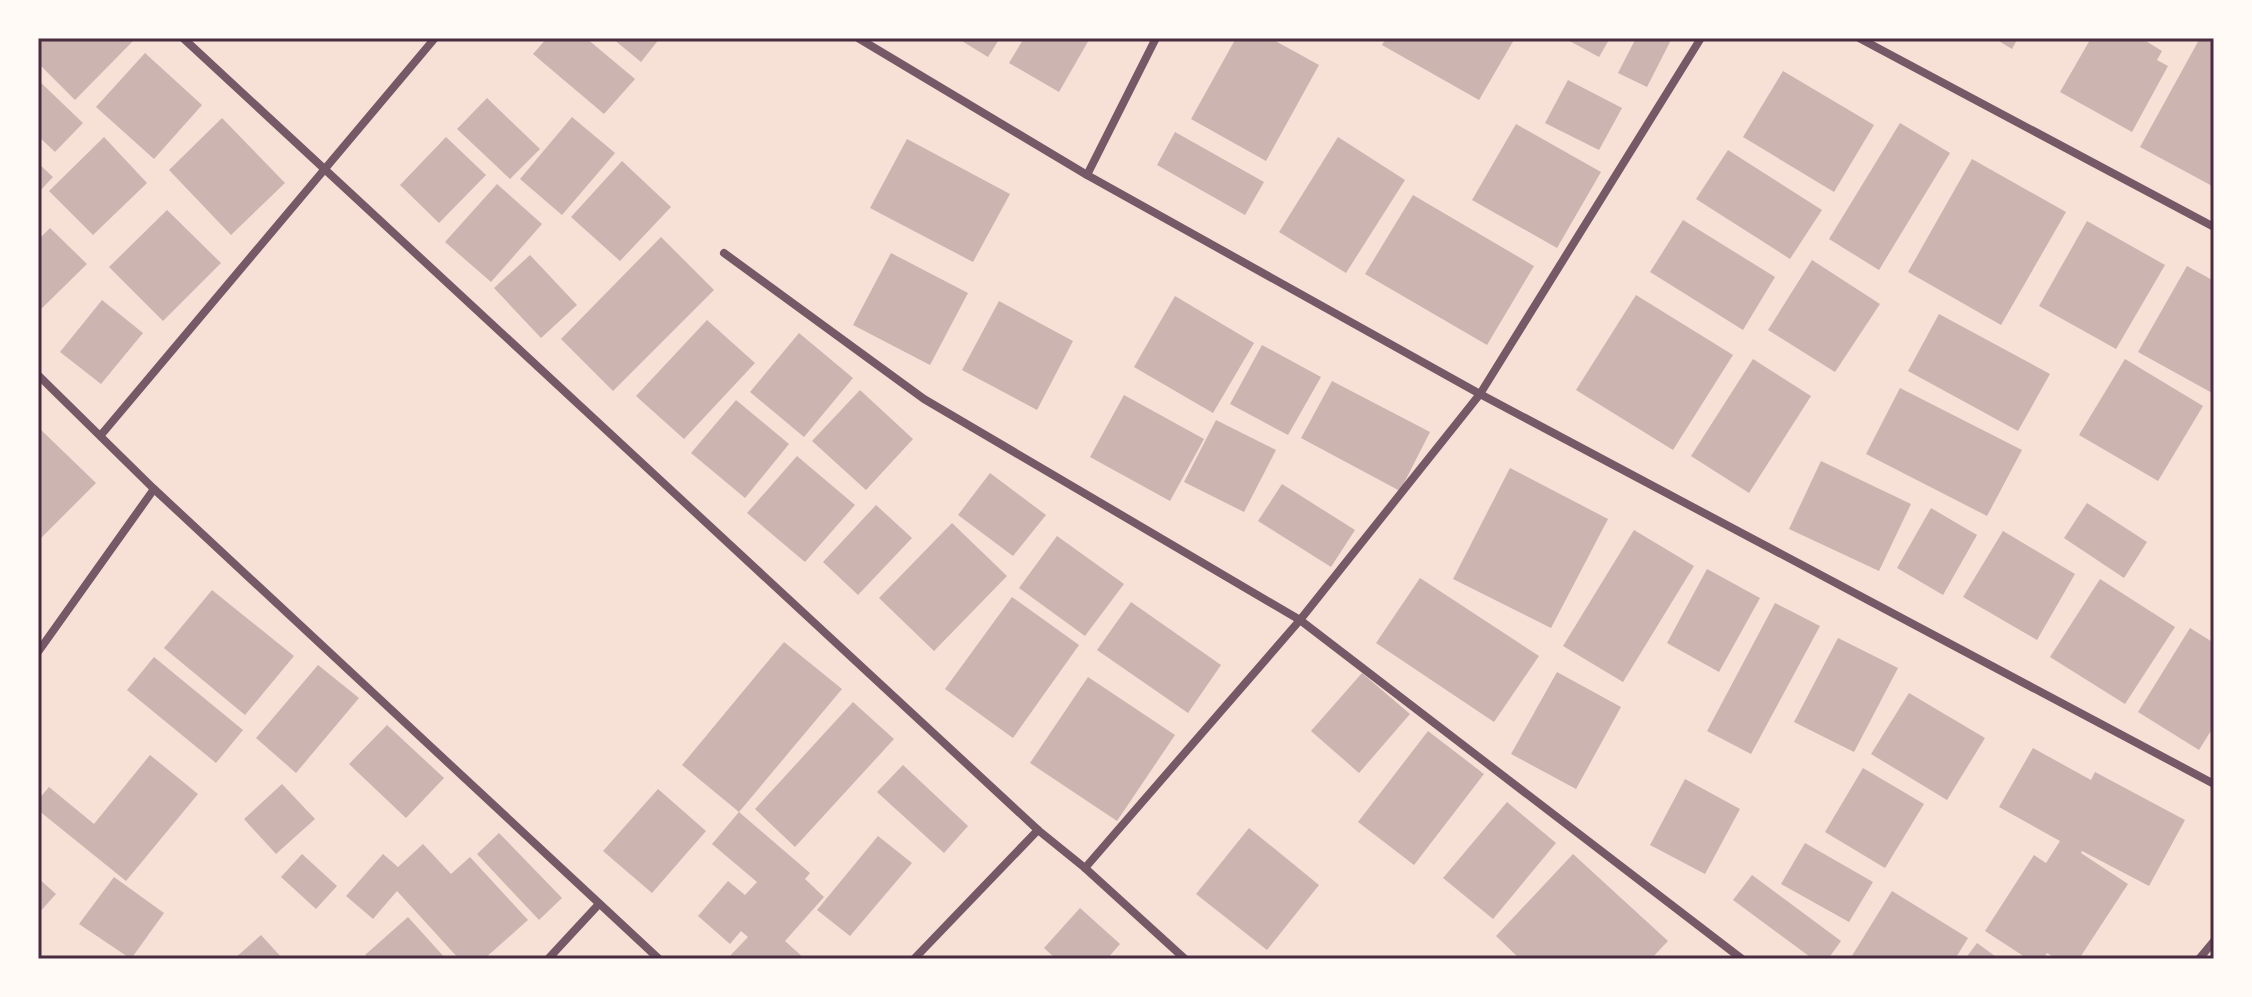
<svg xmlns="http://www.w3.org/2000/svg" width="2252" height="997" font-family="'Fira Sans',sans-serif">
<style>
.building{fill:#ccb4b1}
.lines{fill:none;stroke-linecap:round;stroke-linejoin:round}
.minor{stroke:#755966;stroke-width:8}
.neatline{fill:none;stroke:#4a2c40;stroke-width:3}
</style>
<rect width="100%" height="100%" fill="#f7e1d7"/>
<!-- building -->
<g class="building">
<path d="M38 38H130L133 41 75 100 38 63Z"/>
<path d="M547 38H586L635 79 604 114 533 54Z"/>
<path d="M612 38H660L641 62Z"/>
<path d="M957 38H1000L988 57Z"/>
<path d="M1024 38H1090L1059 92 1009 63Z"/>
<path d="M1236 38H1270L1319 65 1266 161 1191 119Z"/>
<path d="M1386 38H1515L1479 100 1382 45Z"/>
<path d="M1564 38H1610L1599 57Z"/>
<path d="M1636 38H1672L1647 87 1618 73Z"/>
<path d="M1994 38H2018L2012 49Z"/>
<path d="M2091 38H2141L2162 51 2157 60 2168 66 2132 132 2060 92Z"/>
<path d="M2200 38H2214V187L2140 147Z"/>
<path d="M145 53 202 105 154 159 96 107Z"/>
<path d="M1783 71 1874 125 1834 192 1743 137Z"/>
<path d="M38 80 83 123 55 152 38 136Z"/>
<path d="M1568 80 1622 108 1599 150 1545 123Z"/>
<path d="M487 98 540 149 510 179 457 129Z"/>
<path d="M572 117 615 153 562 215 520 179Z"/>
<path d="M222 118 285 183 231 235 169 170Z"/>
<path d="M1900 123 1950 153 1879 270 1829 239Z"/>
<path d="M1516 124 1601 172 1557 248 1472 200Z"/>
<path d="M1175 132 1264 182 1245 215 1157 165Z"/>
<path d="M104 137 147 183 93 235 49 191Z"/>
<path d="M446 137 486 175 439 223 400 185Z"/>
<path d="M1338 137 1405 180 1346 273 1279 232Z"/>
<path d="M907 139 1010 194 973 262 870 208Z"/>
<path d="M1728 150 1822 210 1790 259 1696 199Z"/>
<path d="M1972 159 2066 212 2001 325 1908 272Z"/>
<path d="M622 161 671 207 620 261 571 217Z"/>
<path d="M38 163 53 177 38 193Z"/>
<path d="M497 184 542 224 491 282 445 242Z"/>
<path d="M1413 195 1534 266 1487 345 1365 274Z"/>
<path d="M167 210 221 263 163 321 109 267Z"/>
<path d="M1683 220 1775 277 1743 330 1650 272Z"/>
<path d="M2087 221 2165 265 2116 349 2039 306Z"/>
<path d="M50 228 87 264 38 312V240Z"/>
<path d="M661 237 714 290 613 391 561 339Z"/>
<path d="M891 253 968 293 930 365 853 325Z"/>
<path d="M530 255 577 305 541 338 494 288Z"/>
<path d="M1812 260 1880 304 1835 372 1768 330Z"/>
<path d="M2187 266 2214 281V394L2138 352Z"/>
<path d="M1636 295 1733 355 1673 450 1576 390Z"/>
<path d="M1175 296 1254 343 1213 413 1134 367Z"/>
<path d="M102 300 143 333 101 384 60 352Z"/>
<path d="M999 301 1073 341 1037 410 962 370Z"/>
<path d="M1939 314 2050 374 2018 431 1908 371Z"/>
<path d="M707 320 755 363 684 439 636 396Z"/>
<path d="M799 333 853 378 804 437 750 392Z"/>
<path d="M1262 345 1321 377 1288 435 1230 404Z"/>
<path d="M1753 359 1811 396 1749 493 1691 456Z"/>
<path d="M2125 359 2203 406 2158 481 2079 435Z"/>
<path d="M1332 381 1430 432 1400 491 1301 438Z"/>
<path d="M1900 388 2022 450 1987 516 1866 454Z"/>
<path d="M860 390 913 439 866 490 812 441Z"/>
<path d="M1124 395 1204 439 1170 501 1090 457Z"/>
<path d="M736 400 789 444 745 498 691 453Z"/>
<path d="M1216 420 1276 450 1244 512 1184 482Z"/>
<path d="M38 427 96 483 38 541Z"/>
<path d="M797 456 855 505 805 562 747 513Z"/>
<path d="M1821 461 1911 504 1879 571 1789 529Z"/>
<path d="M1510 468 1608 519 1551 628 1453 579Z"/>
<path d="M990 473 1046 515 1013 556 958 515Z"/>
<path d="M1282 484 1355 530 1331 567 1258 521Z"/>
<path d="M2087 503 2147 542 2124 578 2064 538Z"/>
<path d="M876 505 912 538 858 595 823 562Z"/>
<path d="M1931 508 1977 535 1943 595 1897 568Z"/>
<path d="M952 523 1007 576 934 651 879 598Z"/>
<path d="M1634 530 1694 566 1623 682 1563 646Z"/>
<path d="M2003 531 2075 574 2037 640 1963 597Z"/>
<path d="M1057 536 1124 584 1085 636 1019 588Z"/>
<path d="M1707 569 1760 598 1719 672 1667 643Z"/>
<path d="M1420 578 1539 656 1494 722 1376 643Z"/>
<path d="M2100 579 2175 627 2125 704 2050 657Z"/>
<path d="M212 590 294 656 245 715 164 648Z"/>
<path d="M1012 597 1079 645 1013 738 945 689Z"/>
<path d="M1131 602 1221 665 1188 713 1097 650Z"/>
<path d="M1775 603 1820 626 1751 754 1707 731Z"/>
<path d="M2190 628 2214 643V726L2199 750 2138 712Z"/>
<path d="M1838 638 1898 668 1854 752 1794 722Z"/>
<path d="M784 642 842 689 739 812 810 873 805 879 824 897 785 941 805 959H727L748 937 741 931 730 944 698 916 728 881 745 895 757 882 712 844 739 812 682 765Z"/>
<path d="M154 657 243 730 216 763 127 690Z"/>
<path d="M318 665 359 698 296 773 256 738Z"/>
<path d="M1557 672 1621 707 1576 789 1511 754Z"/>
<path d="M1362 673 1410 714 1359 773 1311 731Z"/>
<path d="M1088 677 1175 735 1117 821 1030 763Z"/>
<path d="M1909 693 1985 738 1947 800 1871 754Z"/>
<path d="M853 702 894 739 795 847 755 809Z"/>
<path d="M387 725 444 778 406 818 349 764Z"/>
<path d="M1428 731 1484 774 1414 865 1358 822Z"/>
<path d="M2033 748 2091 780 2095 772 2185 820 2149 886 2082 851 2081 853 2128 884 2079 959H2057L2047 953 2043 959H2028L1985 931 2034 855 2046 863 2060 841 1999 807Z"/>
<path d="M150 755 198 794 126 881 38 810V800L49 787 94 824Z"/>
<path d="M903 765 968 826 944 853 877 792Z"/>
<path d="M1863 768 1924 804 1885 868 1825 832Z"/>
<path d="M1685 779 1740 809 1705 874 1650 845Z"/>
<path d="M282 784 315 819 276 854 244 819Z"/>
<path d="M658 789 706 831 652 893 603 851Z"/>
<path d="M1507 802 1556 843 1493 919 1443 878Z"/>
<path d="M1249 828 1319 885 1267 950 1196 894Z"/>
<path d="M499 833 562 898 539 920 477 854Z"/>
<path d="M878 836 912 863 850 936 817 910Z"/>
<path d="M1805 843 1873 882 1849 922 1781 884Z"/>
<path d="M423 844 451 874 470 857 528 920 484 959H459L397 891 373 919 346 896 383 854 398 867Z"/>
<path d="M302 854 337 886 316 909 281 877Z"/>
<path d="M1573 854 1668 941 1651 959H1520L1496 936Z"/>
<path d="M1752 875 1841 941 1828 959H1813L1733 900Z"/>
<path d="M114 877 164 913 131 959 79 924Z"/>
<path d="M38 878 56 894 38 914Z"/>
<path d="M1892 891 1968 938 1955 959H1850Z"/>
<path d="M1080 908 1120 944 1107 959H1056L1044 948Z"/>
<path d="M408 917 446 959H369L365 955Z"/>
<path d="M261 935 283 959H234Z"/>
<path d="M1977 943 1999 959H1965Z"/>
</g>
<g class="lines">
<!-- minor -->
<g class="minor">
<path d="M183 38 1038 830 1085 868 1185 959"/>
<path d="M858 38 1087 175 1480 394 2214 784"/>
<path d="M1859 38 2214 227"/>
<path d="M1087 175 1156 38"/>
<path d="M724 253 924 399 1300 620 1742 959"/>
<path d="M38 375 154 489 659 959"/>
<path d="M101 435 435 38"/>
<path d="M38 652 154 489"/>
<path d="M1085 868 1300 620 1480 394 1701 38"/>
<path d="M548 959 599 904"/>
<path d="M914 959 1038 830"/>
<path d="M2199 959 2214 941"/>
</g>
</g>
<!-- border -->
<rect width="2252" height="997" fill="none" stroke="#fffaf5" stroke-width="80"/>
<rect x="40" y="40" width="2172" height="917" class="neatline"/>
</svg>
